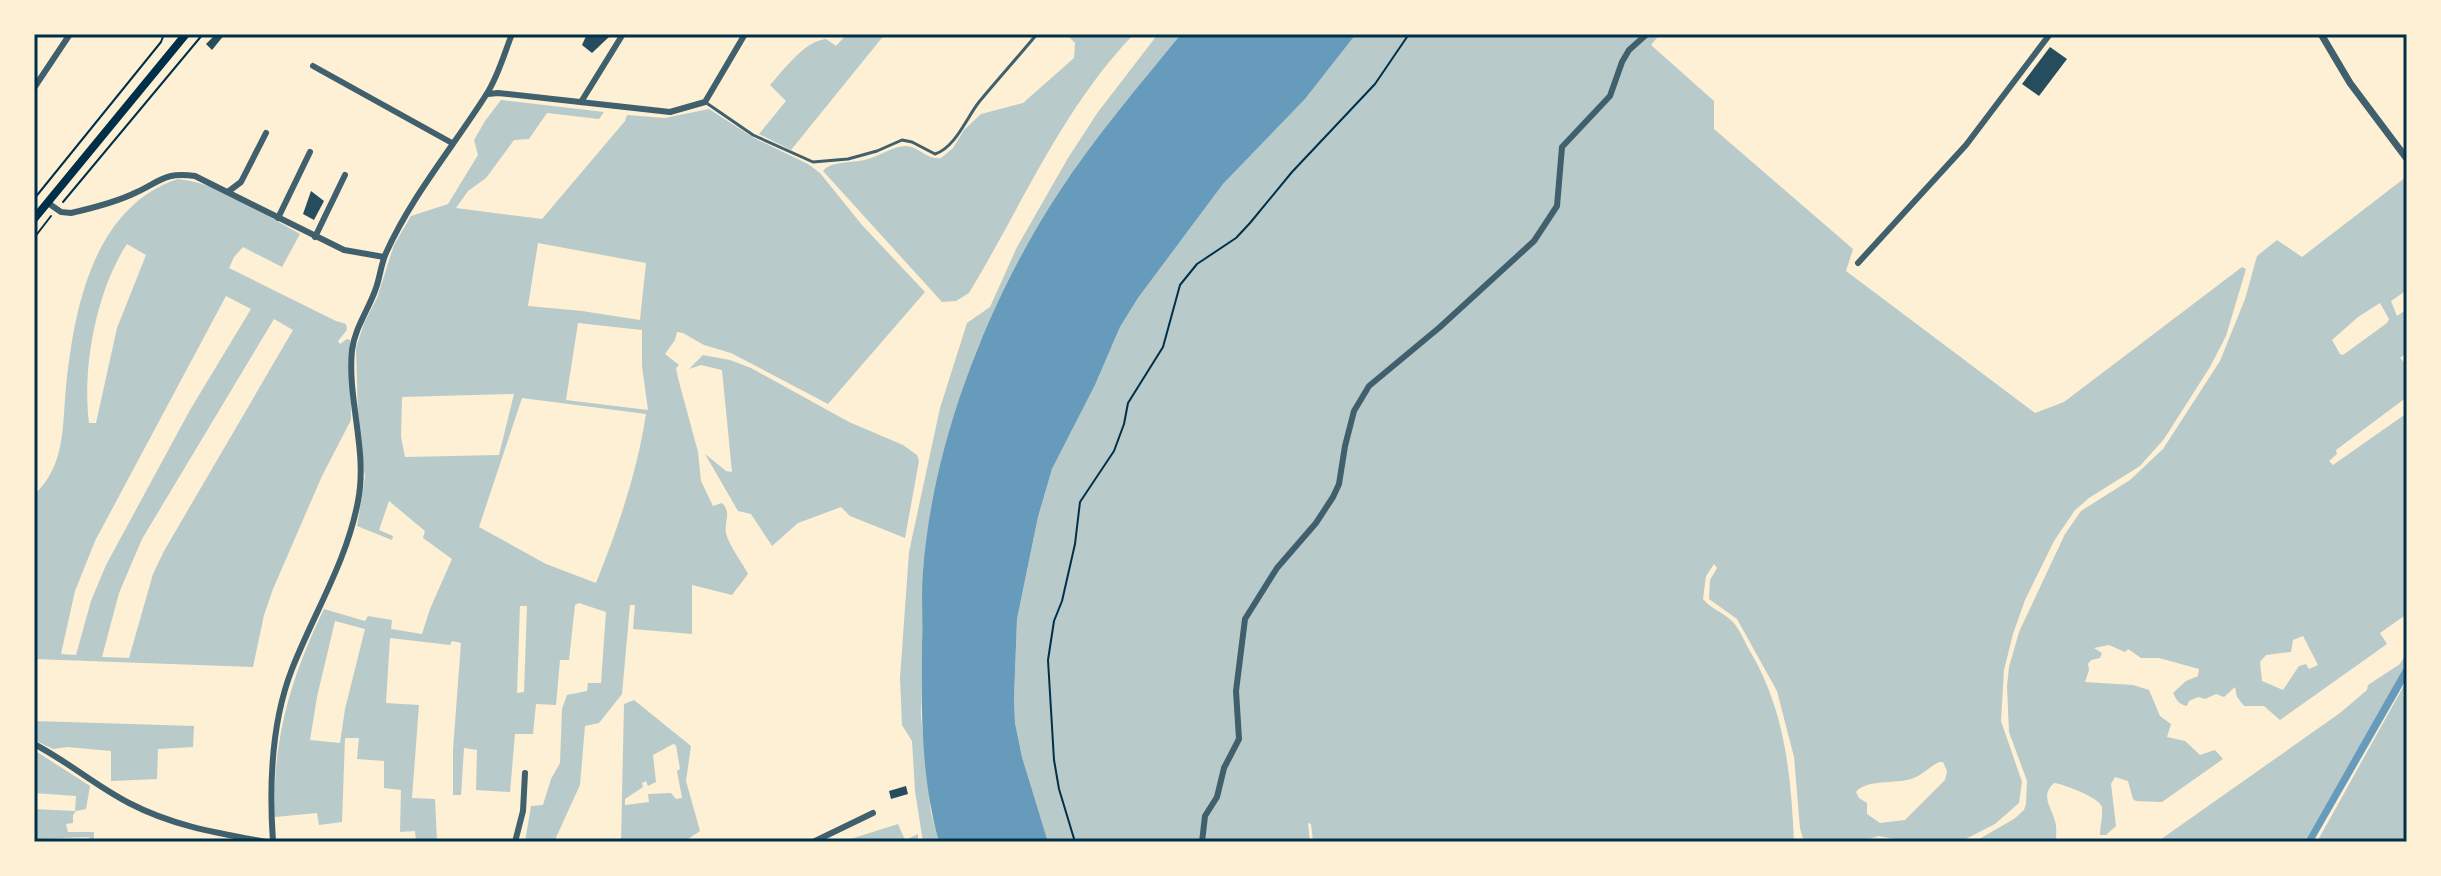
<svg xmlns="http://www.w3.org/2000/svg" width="2441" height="876" font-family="Jost,sans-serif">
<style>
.green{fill:#b9caca;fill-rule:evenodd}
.water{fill:#669bbc}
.building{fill:#264d5e}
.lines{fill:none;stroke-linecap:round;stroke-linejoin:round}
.path{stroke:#003049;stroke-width:2}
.service{stroke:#3f606c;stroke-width:3}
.minor{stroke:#3f606c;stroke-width:6}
.tertiary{stroke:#3f606c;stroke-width:7}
.secondary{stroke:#003049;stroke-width:8}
.neatline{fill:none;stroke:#003049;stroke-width:3}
</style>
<rect width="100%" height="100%" fill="#fdf0d5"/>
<!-- green -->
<g class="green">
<path d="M847 34H885L791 150 759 134 786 101 770 85C784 70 804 41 826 39L836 46Z"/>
<path d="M1066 34H1134C1063 107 1021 207 969 293L956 301 942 302 823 171C831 161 852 163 864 160 879 157 892 146 906 146 920 147 926 160 941 158L953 148 964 130 981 114 1023 103 1074 58 1075 43Z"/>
<path d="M1158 34H1181L1078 164 1057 195 1001 300 978 347 963 388 930 521 923 571 921 716 931 813 939 842H923L915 791 912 741 902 725 900 678 909 552 940 408 967 323 990 307 1017 247 1068 158 1098 112Z"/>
<path d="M1356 34H1660L1651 45 1714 101V129L1853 249 1846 271 2035 413 2064 402 2242 267 2246 269 2226 336 2210 367 2164 439 2140 466 2089 498 2075 510 2054 541 2025 600 2013 634 2004 670 2001 721 2022 782 2019 803 1995 824 1960 842H1909L1879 836 1858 842H1804L1800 828 1794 757 1777 691 1737 619 1709 599 1710 580 1717 568 1714 564 1706 576 1703 599C1711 609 1723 612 1732 621 1740 629 1745 643 1751 653 1785 711 1791 775 1794 842H1313L1311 824 1308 823 1310 842H1048L1022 757 1015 723 1014 698 1017 619 1038 517 1052 469 1095 385 1120 327 1138 298 1223 184 1305 99ZM1939 762H1943L1947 771 1945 780 1905 820 1880 823 1867 814V803L1859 798 1856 792C1866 779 1895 784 1911 779 1922 776 1929 767 1939 762Z"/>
<path d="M501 100 604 112 599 119 547 113 529 139 514 140 486 178 468 191 456 208 542 219 625 121 627 115 665 118 709 109 754 138 808 164 820 173 862 225 925 292 828 404 731 353 704 345 683 333 677 332 675 340 665 354 679 365 676 368 678 378 698 452 701 481 713 506 722 503C732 513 724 521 726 533 729 546 742 562 748 574L732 595 692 585V634L633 629 635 605H630L622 694 599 723 585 726 580 785 554 842H525L531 806 543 805 551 779 560 763 562 709 567 695 587 691 588 683H601L606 612 579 603 575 605 569 660H560L556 705 536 704 533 734H515L510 792 476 790 477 750 464 748 461 795H453V749L461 643 452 641 450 645 390 638 386 703 419 705 412 798 435 799 437 842H416L415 831 400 832 401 790 384 788V761L357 759 359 738H345L342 822 319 825 317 813 275 817C272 740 291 677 324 609L365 621 368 616 392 620 391 629 422 634 430 609 452 559 423 538 425 531 389 501 379 530 393 536 392 540 357 526 365 477 358 416 356 348 364 323 377 298 394 245 411 216 448 204 478 155 474 140 485 121ZM538 243 646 263 640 320 582 311 528 306ZM578 323 642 330V366L648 410 566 400ZM514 394 499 455 405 457 401 437 402 397ZM522 398 646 414C637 473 618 528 596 583L546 564 479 527ZM520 606H527L524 692 517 693ZM335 621 365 629 345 709 340 743 310 740 317 697Z"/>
<path d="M2406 177 2407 290 2391 301 2397 316 2407 309V352L2400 358 2407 365V397L2336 450 2337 454 2329 461 2333 465 2407 413V614L2380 633 2387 644 2280 720 2264 706H2244L2237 697 2235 687 2224 697 2216 694 2205 699 2198 697 2189 701 2187 706C2178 704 2177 700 2173 693L2186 681 2198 676 2199 669 2159 658H2141L2128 649 2125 652 2109 645 2094 648 2102 653 2100 658 2091 660 2088 664 2089 670 2085 682 2133 685 2149 690 2160 716 2171 724 2167 737 2185 741 2200 755 2215 750 2223 759 2162 802 2136 801 2133 799 2128 781 2115 777 2111 784 2116 826 2106 835H2100C2100 826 2103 816 2102 807 2100 798 2064 784 2054 783 2040 796 2051 806 2055 821 2057 828 2056 835 2056 842H1974L2014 819 2024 810 2026 804 2027 781 2009 732 2007 686 2009 667 2019 632 2065 534 2081 511 2130 480 2163 449 2220 361 2245 299 2257 256 2277 240 2302 257ZM2380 303 2389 319 2387 323 2343 355 2340 354 2332 340 2358 317ZM2303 636 2318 665 2309 669 2306 664 2299 666 2283 690 2262 681 2260 662 2266 655 2291 652 2293 640Z"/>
<path d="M178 179C221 183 263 214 300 234L282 267 243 247 234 257 229 268 336 321 346 324 347 330 338 341 340 344 347 339 350 340 351 420 322 476 273 589 264 615 253 667 34 659V495C66 465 62 427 66 387 74 309 93 207 178 179ZM127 244 146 255 117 328 96 423H89C82 368 96 291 127 244ZM226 296 251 309 190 410 106 565 91 601 76 655 61 654 75 591 95 541ZM274 319 293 330 164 551 153 574 129 658 102 657 119 593 142 539Z"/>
<path d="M703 355 730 360 751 368 849 422 903 445 917 455 919 461 905 538 850 516 841 507 798 523 772 546 751 514 738 511 705 454 726 471 732 472 722 370 701 365 689 369Z"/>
<path d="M2407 652V662L2307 842H2157L2340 713 2367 690 2368 685 2400 664Z"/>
<path d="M2407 680V693L2403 695 2407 705V842H2317Z"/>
<path d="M634 700 691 746 686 781 700 831 688 839 689 842H621L624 704ZM673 744 676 745 680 769 677 771 682 798 676 799 671 793 648 794 649 802 625 805V799L643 787 642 783 646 781 648 786 656 782 653 755Z"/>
<path d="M34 721 194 726 193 747 158 749 157 779 111 781V751L67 747 53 749 34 740Z"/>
<path d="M34 750 90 786 86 809 76 811 73 815V823L66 824 68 832H94V842H90L89 837 34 839V809L75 811 76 796 34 793Z"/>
<path d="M898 824 905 840 918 834V842H841Z"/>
</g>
<!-- water -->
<g class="water">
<path d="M1181 34H1356L1305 99 1223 184 1138 298 1120 327 1095 385 1052 469 1038 517 1017 619 1014 698 1015 723 1022 757 1048 842H939C921 778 921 710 922 644 923 620 921 595 923 571 933 441 988 301 1059 192 1095 137 1139 86 1181 34Z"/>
<path d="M2407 662V678L2313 842H2305Z"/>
</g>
<!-- building -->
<g class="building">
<path d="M216 34H225L212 50 206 44Z"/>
<path d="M587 34H607L610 36 592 53 582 45Z"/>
<path d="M2050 47 2067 59 2039 96 2022 84Z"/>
<path d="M311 191 324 201 314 220 303 214Z"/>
<path d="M906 786 908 794 891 799 889 791Z"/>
</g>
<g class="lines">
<!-- path -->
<g class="path">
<path d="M34 199 161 42 164 34"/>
<path d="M63 202 203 34"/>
<path d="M34 238 51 216"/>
<path d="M1075 842 1059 789 1054 760 1048 660 1054 621 1062 601 1075 544 1080 502 1114 451 1124 424 1128 403 1163 347 1180 285 1197 264 1236 238 1250 223 1292 172 1375 84 1409 34"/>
</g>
<!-- service -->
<path class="service" d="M705 102 753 135 813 162 848 159 877 151 902 140 912 142 935 154C955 148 967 117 979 102 998 79 1018 57 1037 34"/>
<!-- minor -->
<g class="minor">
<path d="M313 66 452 143"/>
<path d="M34 88 70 34"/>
<path d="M488 94 498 93 670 112 705 102 745 34"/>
<path d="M581 102 623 34"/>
<path d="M229 191 241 182 266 133"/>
<path d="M48 203 61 212 71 213C93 208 117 202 137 192 162 180 166 172 195 176L344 250 384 257"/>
<path d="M278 218 310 152"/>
<path d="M315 237 345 175"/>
<path d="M1858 263 1966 145 2050 34"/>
<path d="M34 744C67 761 96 786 129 803 173 826 217 833 266 842"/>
<path d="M273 842C269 785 271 723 292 669 314 613 347 561 358 501 368 451 347 400 352 350 355 327 369 309 376 288 380 277 381 264 386 253 411 197 453 147 486 95 498 77 504 54 512 34"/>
<path d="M515 842 523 811 525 773"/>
<path d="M813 842 873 813"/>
<path d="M1202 842 1205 816 1217 797 1224 768 1239 739 1236 691 1245 619 1277 568 1316 523 1333 497 1339 484 1345 446 1354 411 1369 386 1440 327 1534 241 1557 206 1562 147 1610 96 1622 62 1629 50 1647 34"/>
</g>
<!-- tertiary -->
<path class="tertiary" d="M2321 34 2350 83 2407 159"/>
<!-- secondary -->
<path class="secondary" d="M34 219 186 34"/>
</g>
<!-- border -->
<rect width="2441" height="876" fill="none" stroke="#fdf0d5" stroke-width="72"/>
<rect x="36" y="36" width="2369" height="804" class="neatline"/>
</svg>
